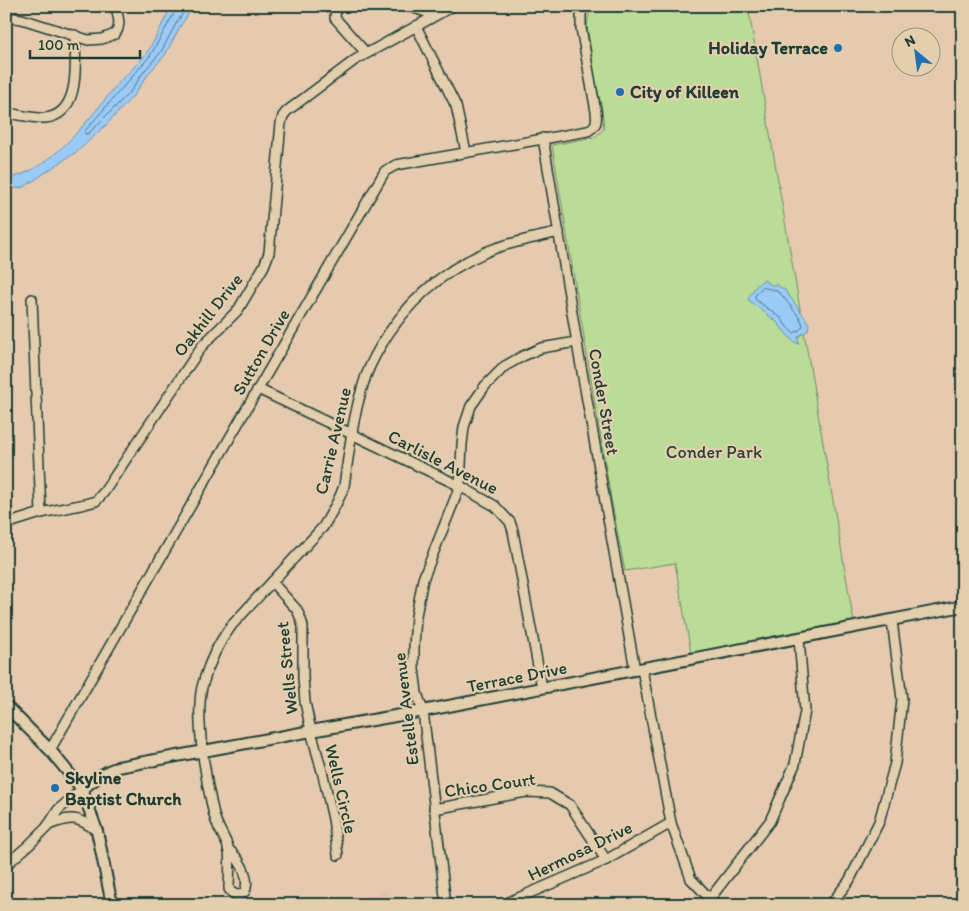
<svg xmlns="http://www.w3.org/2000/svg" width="969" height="911" font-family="Itim,sans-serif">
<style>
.built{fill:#e6c2ae}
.green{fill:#b9dd97;stroke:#6c8d66}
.water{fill:#9acbf6;stroke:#6992a8}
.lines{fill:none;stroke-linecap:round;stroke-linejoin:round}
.shore{stroke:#507682;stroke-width:1}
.minor-casing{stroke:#1f3d34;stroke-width:12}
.tertiary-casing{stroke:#1f3d34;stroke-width:14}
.minor{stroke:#e3cead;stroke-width:9}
.tertiary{stroke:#e3cead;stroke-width:10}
.poi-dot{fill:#1f6fb2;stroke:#e3cead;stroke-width:2}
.labels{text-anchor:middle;stroke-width:4.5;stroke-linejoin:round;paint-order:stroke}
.poi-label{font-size:18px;font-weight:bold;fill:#1f3d34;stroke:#e3cead;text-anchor:start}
.street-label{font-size:18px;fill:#1f3d34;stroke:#e3cead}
.park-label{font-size:18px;fill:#274539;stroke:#e3cead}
</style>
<rect width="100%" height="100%" fill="#e6caaf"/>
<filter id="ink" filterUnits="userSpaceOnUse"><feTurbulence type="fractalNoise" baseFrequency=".02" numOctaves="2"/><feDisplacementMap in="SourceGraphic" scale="10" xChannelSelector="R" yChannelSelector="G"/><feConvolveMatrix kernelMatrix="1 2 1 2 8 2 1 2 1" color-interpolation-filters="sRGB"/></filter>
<g filter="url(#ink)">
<!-- built -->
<path class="built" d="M387 889 393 905H346Z"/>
<!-- green -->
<path class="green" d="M591 6H748L854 623 691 653 675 563 625 571 611 499 552 145 595 137 604 129 602 109 596 84 587 26Z"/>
<!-- water -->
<g class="water">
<path d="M173 6H194L181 25 165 55 149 73 134 95 107 124 79 150 24 187 6 190V179C55 170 91 115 121 80 129 72 138 64 145 55 154 43 162 24 169 11Z"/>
<path d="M764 280 771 285H777L785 290 804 316 809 324 808 330 798 337 799 344 793 341 783 330 777 322 748 300C750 293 757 283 764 280Z"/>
</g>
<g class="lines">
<!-- shore -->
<g class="shore">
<path d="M177 6 176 10 150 56 85 131V134H88L130 92 145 70 161 52 177 22 188 6"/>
<path d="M763 287 770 289 775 290 781 294 800 318 803 325C803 328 796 333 793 333L787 327 781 318 756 300 755 296Z"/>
</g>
<!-- minor casing -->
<g class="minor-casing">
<g id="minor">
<path d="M336 6 335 18 366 53"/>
<path d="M408 6 435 15"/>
<path d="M6 17 22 19 88 40 102 39 115 34 118 29 119 22 116 6"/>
<path d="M416 26 456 106 466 152"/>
<path d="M6 113C17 114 36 119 45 118 82 115 75 60 75 35"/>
<path d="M543 138 579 355 635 670"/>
<path d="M32 299 41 513"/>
<path d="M258 389 460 486 495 506 510 522 513 531 542 688"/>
<path d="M6 524 41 513 85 504 96 501 104 492 202 346 238 310 264 266 269 253 281 123 283 116 287 111 355 60 453 6"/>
<path d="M272 582 297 610 300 617 303 626V678L305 702 311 731 323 775 333 819 338 855"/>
<path d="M642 669 671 823 691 879 716 905"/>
<path d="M50 750 258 389 385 171 396 165 588 131C597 125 597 122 596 112L581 28V14L584 6"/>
<path d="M434 809 526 792 550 793 570 805 606 860"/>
<path d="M48 825C71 817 76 815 97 831"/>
<path d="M228 849C238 857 249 874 246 888 244 898 233 896 229 889 229 878 231 856 228 847 224 836 217 827 214 815 206 782 195 720 202 687 208 665 218 643 232 625L323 527C331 514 339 501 344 486 349 452 353 417 363 385 367 371 373 359 380 347 405 304 440 272 486 252 508 242 536 238 559 232"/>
<path d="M6 865 29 845 48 826 58 810 82 789"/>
<path d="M446 905 423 711 417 693 414 669V647L416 616 423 579 460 486 462 444 464 427 471 406 485 386 505 366 523 356 541 348 577 342"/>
<path d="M502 905 606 860 671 823"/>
<path d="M705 905 770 821 795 764 805 711 799 639"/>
<path d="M830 905 849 881 879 822 895 763 902 699 892 621"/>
</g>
</g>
<!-- tertiary casing -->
<g class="tertiary-casing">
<g id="tertiary">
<path d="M6 706 50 750 82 789 97 831 101 850 112 905"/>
<path d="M82 789C94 780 104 772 118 767L311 731 423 711 963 606"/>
</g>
</g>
<!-- minor -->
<use href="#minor" class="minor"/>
<!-- tertiary -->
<use href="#tertiary" class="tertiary"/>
</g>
</g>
<!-- markers -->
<g class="poi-dot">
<circle cx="838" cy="48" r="5"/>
<circle cx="620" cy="92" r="5"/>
<circle cx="55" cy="788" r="5"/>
</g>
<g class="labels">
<!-- poi labels -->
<g class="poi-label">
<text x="828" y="54" text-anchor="end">Holiday Terrace</text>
<text x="630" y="98">City of Killeen</text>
<text x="65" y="784">Skyline<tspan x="65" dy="21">Baptist Church</tspan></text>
</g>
<!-- street labels -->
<g class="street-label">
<text transform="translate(208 315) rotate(-52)" y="6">Oakhill Drive</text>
<text transform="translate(261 352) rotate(-60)" y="6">Sutton Drive</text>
<text transform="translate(604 402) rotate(80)" y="6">Conder Street</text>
<text transform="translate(333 441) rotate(-77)" y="6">Carrie Avenue</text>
<text transform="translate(443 462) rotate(27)" y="6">Carlisle Avenue</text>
<text transform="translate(287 668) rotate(-96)" y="6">Wells Street</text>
<text transform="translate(517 677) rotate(-11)" y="6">Terrace Drive</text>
<text transform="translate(406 709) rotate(-97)" y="6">Estelle Avenue</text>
<text transform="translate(490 785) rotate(-8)" y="6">Chico Court</text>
<text transform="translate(341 789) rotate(77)" y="6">Wells Circle</text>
<text transform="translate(580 851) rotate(-26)" y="6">Hermosa Drive</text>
</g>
<!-- park labels -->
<g class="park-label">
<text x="714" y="458">Conder Park</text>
</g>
</g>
<!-- margin -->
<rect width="969" height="911" fill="none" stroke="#e3cead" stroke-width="25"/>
<rect x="12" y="12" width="944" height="886" fill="none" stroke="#1f3d34" stroke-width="2" filter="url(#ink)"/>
<!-- north arrow -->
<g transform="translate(916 52) rotate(331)"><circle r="24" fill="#e3cead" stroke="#95947d"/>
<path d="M0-4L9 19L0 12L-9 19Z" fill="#1f6fb2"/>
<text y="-8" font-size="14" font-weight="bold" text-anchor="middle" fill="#1f3d34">N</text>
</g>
<!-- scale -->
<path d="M30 50v8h110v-8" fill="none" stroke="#1f3d34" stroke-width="2.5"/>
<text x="38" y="50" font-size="15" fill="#1f3d34" stroke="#e3cead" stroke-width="4" paint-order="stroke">100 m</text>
</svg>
